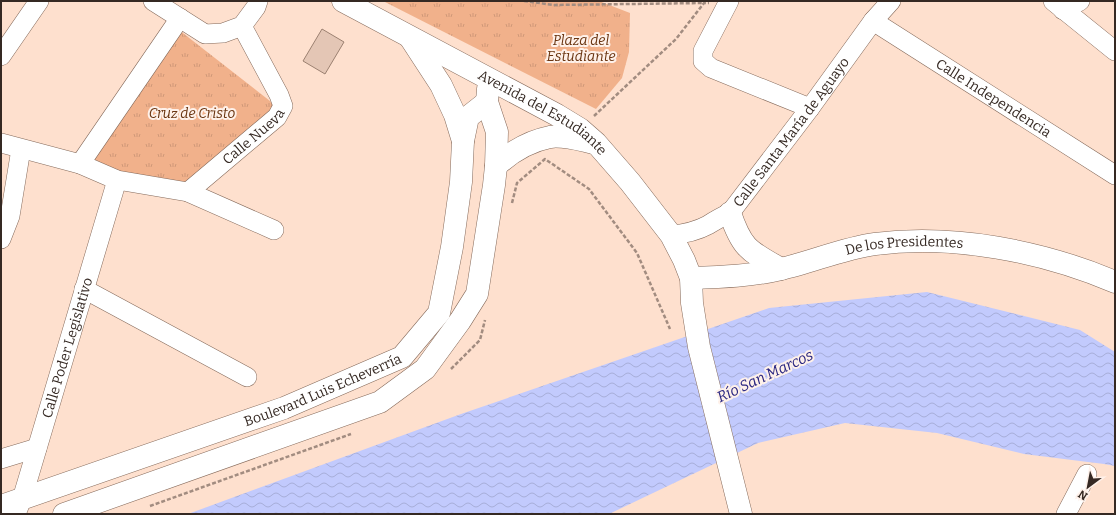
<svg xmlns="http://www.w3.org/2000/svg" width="1116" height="515" font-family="Bitter,serif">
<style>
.grass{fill:url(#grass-tufts)}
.water{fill:url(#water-waves)}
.building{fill:#e4c6b5;stroke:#9c8171}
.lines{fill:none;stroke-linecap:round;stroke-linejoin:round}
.street-casing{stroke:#856a5b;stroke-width:20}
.secondary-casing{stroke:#856a5b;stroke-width:23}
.primary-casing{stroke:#856a5b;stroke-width:23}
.path{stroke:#a28c80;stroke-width:2.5;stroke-dasharray:4 2;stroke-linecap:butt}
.street{stroke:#fff;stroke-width:19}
.secondary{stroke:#fff;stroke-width:22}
.primary{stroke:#fff;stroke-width:22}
.labels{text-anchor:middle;stroke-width:4;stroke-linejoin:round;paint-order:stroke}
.park-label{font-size:14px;font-style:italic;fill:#6a3511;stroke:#fef1ea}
.street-label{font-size:14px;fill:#352923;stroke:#fef1ea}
.water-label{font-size:15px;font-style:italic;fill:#2a2681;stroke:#fef1ea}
</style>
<defs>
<pattern id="grass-tufts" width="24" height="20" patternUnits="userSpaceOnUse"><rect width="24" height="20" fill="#f1b18b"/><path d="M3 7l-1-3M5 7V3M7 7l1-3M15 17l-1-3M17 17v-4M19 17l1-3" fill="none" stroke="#cf9878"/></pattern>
<pattern id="water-waves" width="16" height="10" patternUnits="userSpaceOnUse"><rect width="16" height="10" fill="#c2cafd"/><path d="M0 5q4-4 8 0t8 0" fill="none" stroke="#a7aed9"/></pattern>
</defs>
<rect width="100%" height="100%" fill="#fee0ce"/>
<!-- grass -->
<g class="grass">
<path d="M383 1H599L630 13 629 52 622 78 596 109Z"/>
<path d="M179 30 270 101 275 107 186 186 129 175 90 158Z"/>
</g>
<!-- water -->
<path class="water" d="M927 292 1080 330 1115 352V466L1104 464 1024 454 937 433 845 423 758 443 609 514H188L461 414 769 308Z"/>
<!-- building -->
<path class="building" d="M322 29 344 42 325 74 303 61Z"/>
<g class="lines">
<!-- street casing -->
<g class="street-casing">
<g id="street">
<path d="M153 1 205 34 223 33 242 26 256 7 258 1"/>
<path d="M729 1 703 51V61L711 68 810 108"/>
<path d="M1053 1 1115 51"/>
<path d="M1063 10 1080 1"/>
<path id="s1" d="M873 21 1115 175"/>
<path d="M1 56 39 1"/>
<path d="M1 143 80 164 117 180 188 192 274 230"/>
<path d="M80 164 180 18"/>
<path id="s2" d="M188 192 277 117 283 106 279 95 242 26"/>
<path id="s3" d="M671 235C683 234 697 231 708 225 716 220 721 217 730 213L810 108 873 21 891 1"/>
<path d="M1 239 10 216 21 149"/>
<path d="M84 289 247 377"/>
<path d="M1 459 37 448"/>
<path id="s4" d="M16 514 22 499 117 180"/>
<path d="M1066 514 1087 474"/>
</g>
</g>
<!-- secondary casing -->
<g class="secondary-casing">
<g id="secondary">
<path d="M730 213C742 249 749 251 781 269"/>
<path id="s5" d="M691 278C722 277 752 276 781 269 812 262 844 248 875 244 954 234 1042 251 1115 282"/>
<path id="s6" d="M1 506 284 408 402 357 439 313 452 247 461 182 463 141 468 117 487 102"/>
<path d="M64 514 380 402 425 369 460 321 477 294 494 185 496 166 497 132 487 102 488 89"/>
</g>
</g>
<!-- primary casing -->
<g class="primary-casing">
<g id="primary">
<path id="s7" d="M343 1 557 115 580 129 596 143 630 182 671 235 684 260 691 278 692 303 699 347 741 514"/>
<path d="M411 39 441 85 455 115 463 141"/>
<path d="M496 166C511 152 530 141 550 137 564 135 580 140 594 143"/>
</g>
</g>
<!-- path -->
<g class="path">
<path d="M524 1 554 5 703 3"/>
<path d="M594 116 676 39 704 3H709"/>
<path d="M512 203 517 183 545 159 589 189 637 253 670 329"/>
<path d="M451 369 480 340 485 320"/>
<path d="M150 506 351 434"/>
</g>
<!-- street -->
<use href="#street" class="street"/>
<!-- secondary -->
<use href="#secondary" class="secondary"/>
<!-- primary -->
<use href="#primary" class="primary"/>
</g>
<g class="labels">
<!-- park labels -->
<g class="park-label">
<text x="581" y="45">Plaza del<tspan x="581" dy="16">Estudiante</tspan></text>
<text x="192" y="118">Cruz de Cristo</text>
</g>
<!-- street labels -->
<g class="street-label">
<text dy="5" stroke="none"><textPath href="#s1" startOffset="143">Calle Independencia</textPath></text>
<text dy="5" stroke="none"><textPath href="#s7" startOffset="229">Avenida del Estudiante</textPath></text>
<text dy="5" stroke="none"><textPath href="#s3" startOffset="165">Calle Santa María de Aguayo</textPath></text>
<text dy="5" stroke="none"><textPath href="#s2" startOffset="86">Calle Nueva</textPath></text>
<text dy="5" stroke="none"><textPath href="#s5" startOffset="217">De los Presidentes</textPath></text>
<text dy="5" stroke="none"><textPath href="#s4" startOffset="174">Calle Poder Legislativo</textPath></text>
<text dy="5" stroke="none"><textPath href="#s6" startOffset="342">Boulevard Luis Echeverría</textPath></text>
</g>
<!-- water labels -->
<g class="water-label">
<text transform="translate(765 376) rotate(-25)" y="5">Río San Marcos</text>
</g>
</g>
<!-- border -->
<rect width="1116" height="515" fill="none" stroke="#352923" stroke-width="4"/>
<!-- north arrow -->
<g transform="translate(1088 487) rotate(212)" stroke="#fef1ea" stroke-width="3" paint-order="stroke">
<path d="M0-3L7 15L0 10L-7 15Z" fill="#352923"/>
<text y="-6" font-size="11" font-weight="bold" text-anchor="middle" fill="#352923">N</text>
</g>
</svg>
